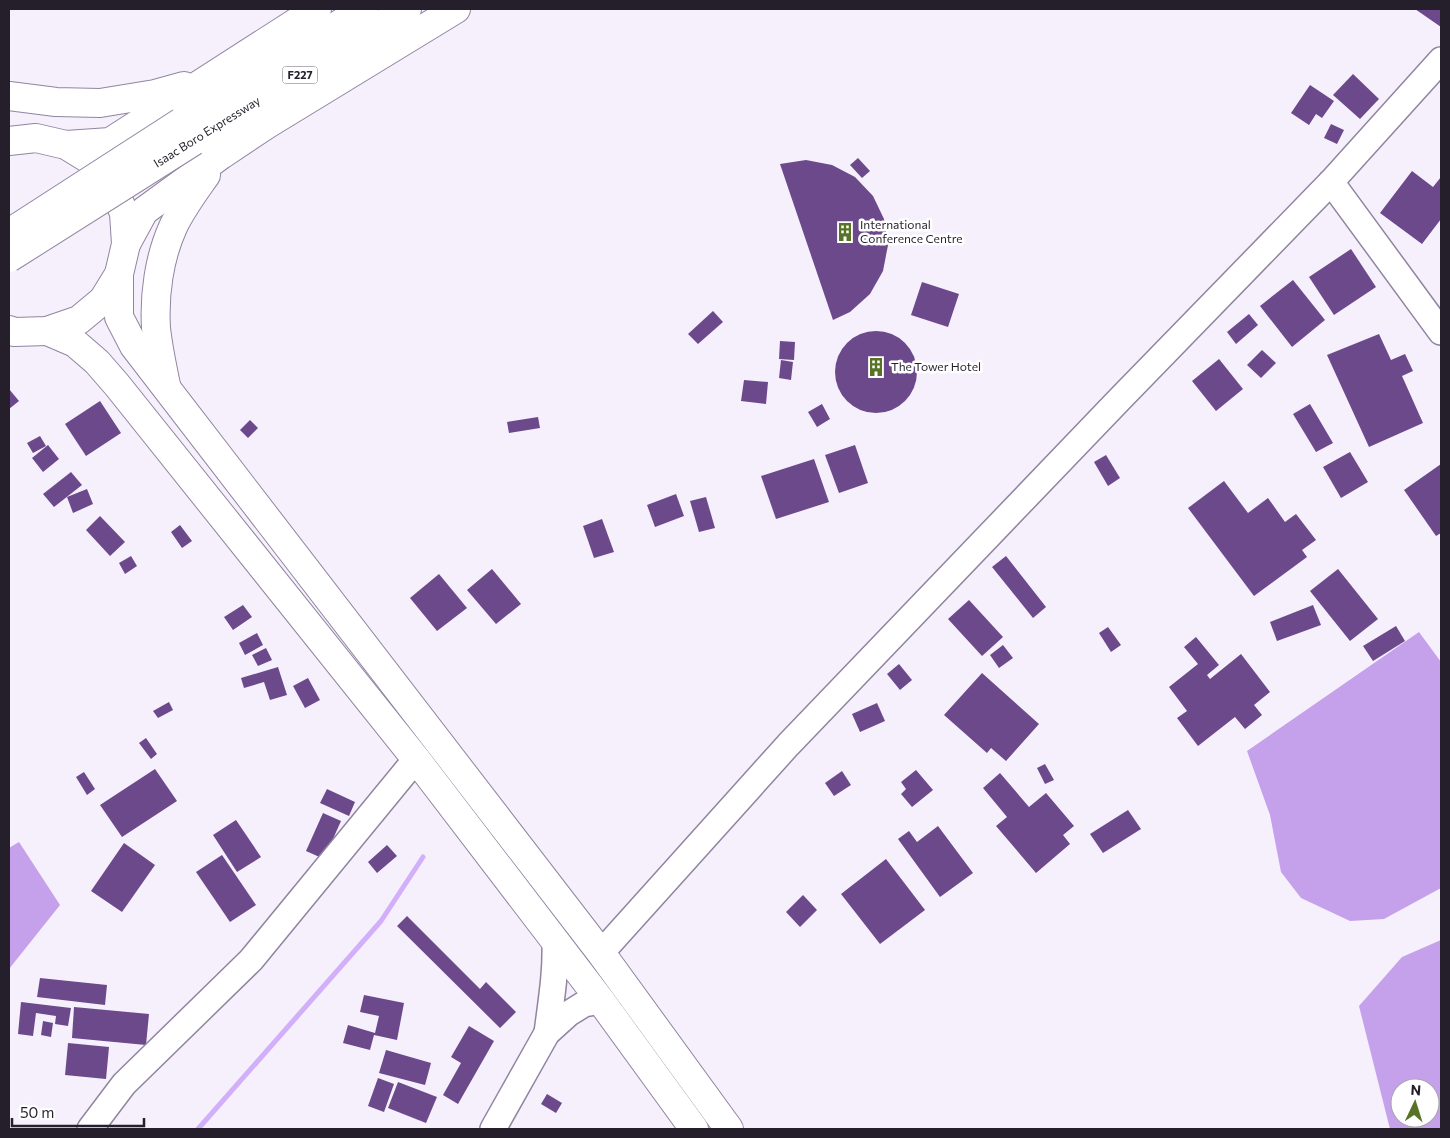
<svg xmlns="http://www.w3.org/2000/svg" width="1450" height="1138" font-family="Commissioner,sans-serif">
<style>
.forest{fill:#c4a1ea;fill-rule:evenodd}
.lines{fill:none;stroke-linecap:round;stroke-linejoin:round}
.stream{stroke:#d2aff9;stroke-width:5}
.building{fill:#6b498b}
.minor-casing{stroke:#9184a0;stroke-width:28}
.major-casing{stroke:#9184a0;stroke-width:30}
.minor{stroke:#fff;stroke-width:25}
.major{stroke:#fff;stroke-width:28}
.major-bridge-casing{stroke:#9184a0;stroke-width:30;stroke-linecap:butt}
.major-bridge{stroke:#fff;stroke-width:28}
.labels{text-anchor:middle;stroke-width:5;stroke-linejoin:round;paint-order:stroke}
.shield{fill:#fff;stroke:#66626a;stroke-width:1}
.shield-label{font-size:11px;font-weight:bold;fill:#241f2a}
.street-label{font-size:12px;fill:#241f2a;stroke:#fff}
.poi-label{font-size:12px;fill:#241f2a;stroke:#fff;text-anchor:start}
</style>
<rect width="100%" height="100%" fill="#f6f0fd"/>
<!-- forest -->
<g class="forest">
<path d="M1419 632 1441 662V888L1384 919 1350 921 1301 898 1281 872 1270 815 1247 751Z"/>
<path d="M19 842 60 905 9 969V848Z"/>
<path d="M1441 940V1129H1390L1359 1006 1402 957ZM1400 1088H1430V1118H1400Z"/>
</g>
<g class="lines">
<!-- stream -->
<path class="stream" d="M198 1129 381 921 423 857"/>
</g>
<!-- building -->
<g class="building">
<path d="M1415 9H1441V27Z"/>
<path d="M1353 74 1379 99 1360 119 1333 95Z"/>
<path d="M1310 85 1334 101 1322 118 1316 114 1309 125 1291 113Z"/>
<path d="M1331 124 1344 130 1337 144 1324 138Z"/>
<path d="M858 158 870 171 862 178 850 165Z"/>
<path d="M806 160 832 165 855 177 873 196 884 219 888 245 883 271 870 294 850 312 833 320 780 164Z"/>
<path d="M1412 171 1433 187 1441 177V219L1422 244 1380 213Z"/>
<path d="M1351 249 1376 287 1334 315 1309 277Z"/>
<path d="M1293 280 1325 320 1292 347 1260 306Z"/>
<path d="M922 282 959 294 948 327 911 315Z"/>
<path d="M713 311 723 322 698 344 688 334Z"/>
<path d="M1249 314 1258 325 1236 344 1227 332Z"/>
<circle cx="876" cy="372" r="41"/>
<path d="M1379 334 1391 360 1405 354 1413 371 1402 376 1423 423 1369 447 1327 355Z"/>
<path d="M780 341 795 342 794 360 779 359Z"/>
<path d="M1262 350 1276 363 1261 378 1247 365Z"/>
<path d="M1219 359 1243 389 1216 411 1192 381Z"/>
<path d="M781 360 793 362 791 380 779 378Z"/>
<path d="M744 380 768 382 766 404 741 401Z"/>
<path d="M9 389 19 401 9 409Z"/>
<path d="M100 401 121 433 86 456 65 424Z"/>
<path d="M822 404 830 419 817 427 808 412Z"/>
<path d="M1310 404 1333 443 1316 452 1293 414Z"/>
<path d="M538 417 540 428 509 433 507 422Z"/>
<path d="M250 420 258 428 248 438 240 430Z"/>
<path d="M40 436 46 446 33 453 27 443Z"/>
<path d="M48 445 59 459 43 472 32 458Z"/>
<path d="M855 445 868 483 839 493 825 455Z"/>
<path d="M1350 452 1368 482 1341 498 1323 467Z"/>
<path d="M1106 455 1120 478 1108 486 1094 462Z"/>
<path d="M814 459 829 502 776 519 761 476Z"/>
<path d="M1441 464V533L1436 536 1404 490Z"/>
<path d="M71 472 82 485 54 507 43 494Z"/>
<path d="M1224 481 1248 513 1268 498 1285 522 1296 514 1316 540 1302 550 1307 557 1254 596 1188 508Z"/>
<path d="M87 489 93 504 73 513 67 497Z"/>
<path d="M676 494 684 516 655 527 647 505Z"/>
<path d="M706 497 715 528 699 532 690 501Z"/>
<path d="M100 516 125 542 110 556 86 530Z"/>
<path d="M602 519 614 552 594 558 583 526Z"/>
<path d="M180 525 192 541 182 548 171 532Z"/>
<path d="M131 556 137 566 125 574 119 563Z"/>
<path d="M1006 556 1046 607 1033 618 992 567Z"/>
<path d="M492 569 521 604 496 624 467 590Z"/>
<path d="M1338 569 1378 619 1350 641 1310 591Z"/>
<path d="M439 574 467 608 437 631 410 598Z"/>
<path d="M969 600 1003 637 982 656 948 619Z"/>
<path d="M243 605 252 617 233 630 224 617Z"/>
<path d="M1313 605 1321 625 1277 641 1270 622Z"/>
<path d="M1396 626 1405 641 1373 661 1363 646Z"/>
<path d="M1108 627 1121 645 1111 652 1099 633Z"/>
<path d="M257 633 263 645 245 655 239 643Z"/>
<path d="M1196 637 1219 665 1207 675 1210 679 1241 654 1270 692 1254 705 1262 715 1245 729 1235 717 1198 746 1177 718 1187 711 1169 687 1198 664 1184 647Z"/>
<path d="M1003 645 1013 658 999 668 990 655Z"/>
<path d="M266 648 272 660 258 666 252 655Z"/>
<path d="M899 664 912 680 900 690 887 674Z"/>
<path d="M278 667 287 695 270 700 264 682 244 688 241 678Z"/>
<path d="M982 673 1039 724 1006 761 991 748 987 753 944 715Z"/>
<path d="M308 678 320 700 305 708 293 686Z"/>
<path d="M169 702 173 710 158 718 153 711Z"/>
<path d="M877 703 885 721 860 732 852 714Z"/>
<path d="M146 738 157 754 151 759 139 743Z"/>
<path d="M1045 764 1054 780 1045 784 1037 768Z"/>
<path d="M155 769 177 801 122 837 100 805Z"/>
<path d="M916 770 933 790 912 807 901 794 906 789 901 782Z"/>
<path d="M842 771 851 785 834 796 825 783Z"/>
<path d="M84 772 95 789 87 795 76 777Z"/>
<path d="M1000 773 1029 807 1046 793 1074 826 1063 835 1070 844 1036 873 996 826 1007 817 983 788Z"/>
<path d="M327 789 355 802 349 816 320 803Z"/>
<path d="M1128 810 1141 829 1103 853 1090 834Z"/>
<path d="M323 813 341 821 324 859 306 851Z"/>
<path d="M236 820 261 857 237 872 213 835Z"/>
<path d="M938 826 973 873 940 897 898 839 909 831 917 842Z"/>
<path d="M124 843 155 865 122 912 91 891Z"/>
<path d="M387 845 397 856 377 873 368 862Z"/>
<path d="M222 855 256 905 230 922 196 872Z"/>
<path d="M886 859 925 910 880 944 841 894Z"/>
<path d="M803 895 817 910 800 927 786 912Z"/>
<path d="M407 916 480 989 486 982 516 1012 500 1028 397 926Z"/>
<path d="M40 978 107 985 105 1005 37 997Z"/>
<path d="M364 995 404 1003 397 1040 374 1035 370 1050 343 1043 348 1025 375 1033 379 1016 360 1012Z"/>
<path d="M21 1002 71 1008 68 1026 55 1024 56 1016 36 1013 33 1036 18 1034Z"/>
<path d="M74 1007 149 1014 146 1045 72 1038Z"/>
<path d="M43 1021 53 1023 51 1037 41 1035Z"/>
<path d="M469 1026 494 1041 458 1104 443 1095 461 1063 451 1057Z"/>
<path d="M68 1043 109 1047 106 1079 65 1075Z"/>
<path d="M386 1050 431 1063 425 1085 379 1073Z"/>
<path d="M378 1078 394 1084 384 1112 368 1106Z"/>
<path d="M398 1082 437 1097 426 1123 388 1108Z"/>
<path d="M547 1094 562 1103 556 1113 541 1104Z"/>
</g>
<g class="lines">
<!-- minor casing -->
<g class="minor-casing">
<g id="minor">
<path d="M1331 182 1441 332"/>
<path d="M601 953 788 745 1117 402 1331 182 1441 60"/>
<path d="M547 1033C551 1002 556 973 555 942"/>
<path d="M90 1129 124 1084 251 960 416 759"/>
<path d="M493 1129 547 1033 568 1014 584 1004 601 1001"/>
</g>
</g>
<!-- major casing -->
<g class="major-casing">
<g id="major">
<path d="M9 96 56 102 100 103 155 94 184 86"/>
<path d="M181 122 364 9"/>
<path d="M9 141 36 138 66 145 92 161 112 185 124 213 126 244 119 274 103 300 79 320 47 331 14 332 9 330"/>
<path d="M194 141 407 9"/>
<path d="M66 145 110 142 317 9"/>
<path d="M126 244 144 211 221 155 266 125 456 9"/>
<path d="M119 274V317L134 346 601 953 729 1129"/>
<path d="M47 331 75 343 97 362 117 385 416 759 601 1001 694 1129"/>
<path d="M166 385C162 366 158 347 156 328 154 295 159 258 173 227 182 208 194 192 206 175"/>
</g>
</g>
<!-- minor -->
<use href="#minor" class="minor"/>
<!-- major -->
<use href="#major" class="major"/>
<!-- major-bridge casing -->
<g class="major-bridge-casing">
<g id="major-bridge">
<path d="M9 233 181 122"/>
<path d="M9 258 194 141"/>
</g>
</g>
<!-- major-bridge -->
<use href="#major-bridge" class="major-bridge"/>
</g>
<!-- icons -->
<defs>
<g id="building-bare" transform="scale(1.5)"><path d="M-4-6H4V6H1V3H-1V6H-4ZM-2.5-4.3h1.7v1.8h-1.7ZM.8-4.3h1.7v1.8H.8ZM-2.5-1h1.7V.8h-1.7ZM.8-1h1.7V.8H.8Z" fill="#597326" stroke="#fff" stroke-width="2.5" paint-order="stroke"/></g>
</defs>
<g fill-rule="evenodd">
<use href="#building-bare" x="845" y="232"/>
<use href="#building-bare" x="876" y="367"/>
</g>
<g class="labels">
<!-- shield labels -->
<rect class="shield" x="282.5" y="66.5" width="35" height="17" rx="4"/>
<g class="shield-label">
<text x="300" y="79">F227</text>
</g>
<!-- street labels -->
<g class="street-label">
<text transform="translate(207 132) rotate(-32)" y="4">Isaac Boro Expressway</text>
</g>
<!-- poi labels -->
<g class="poi-label">
<text x="860" y="229">International<tspan x="860" dy="14">Conference Centre</tspan></text>
<text x="891" y="371">The Tower Hotel</text>
</g>
</g>
<!-- border -->
<rect width="1450" height="1138" fill="none" stroke="#241f2a" stroke-width="20"/>
<!-- north arrow -->
<g transform="translate(1415 1103) rotate(4)"><circle r="24" fill="#ffffff" stroke="#a7a5aa"/>
<path d="M0-4L9 19L0 12L-9 19Z" fill="#597326"/>
<text y="-8" font-size="14" font-weight="bold" text-anchor="middle" fill="#241f2a">N</text>
</g>
<!-- scale -->
<path d="M12 1118v8h132v-8" fill="none" stroke="#241f2a" stroke-width="2.5"/>
<text x="20" y="1118" font-size="15" fill="#241f2a" stroke="#ffffff" stroke-width="4" paint-order="stroke">50 m</text>
</svg>
